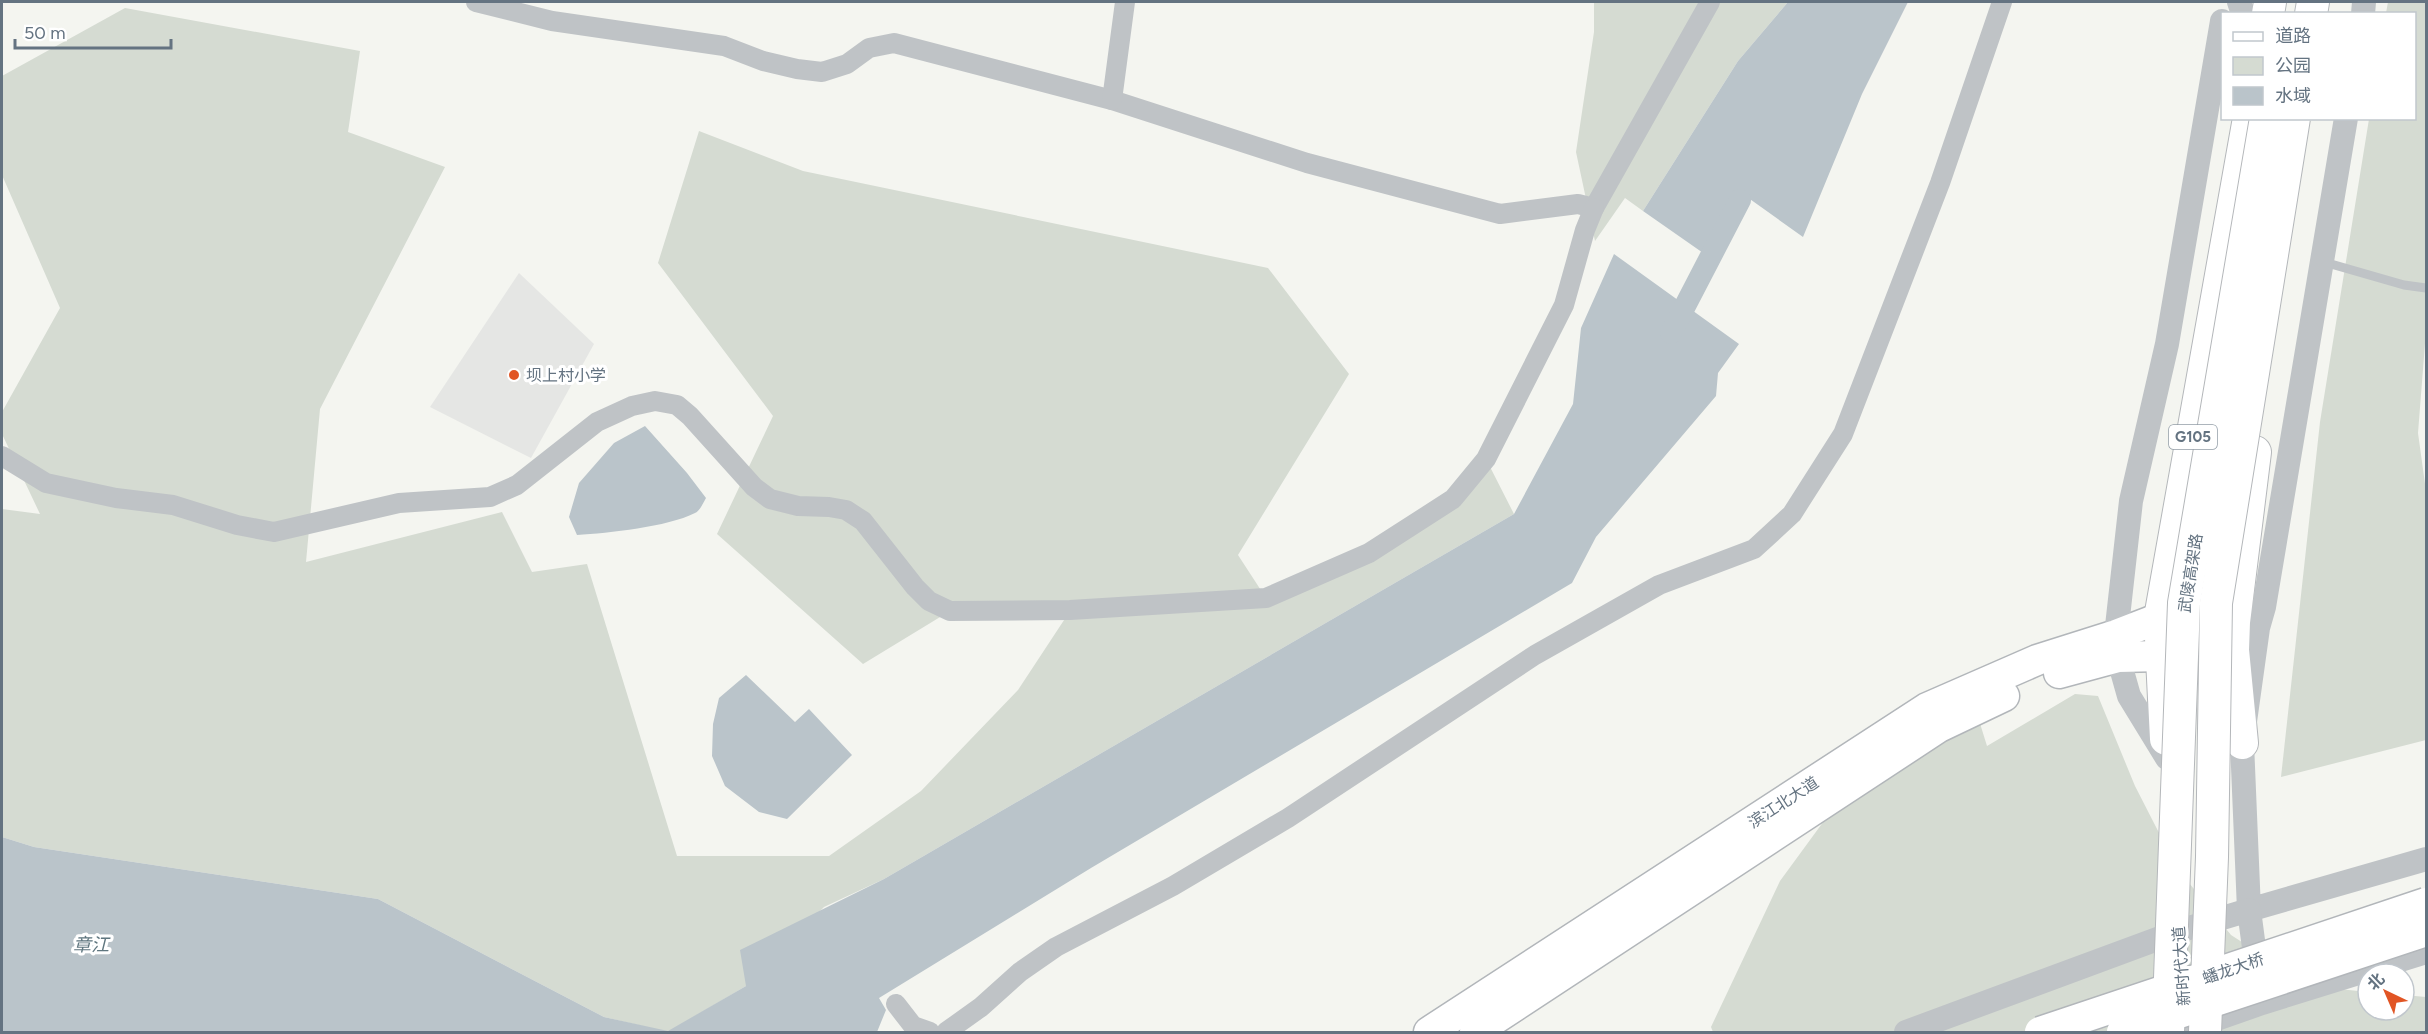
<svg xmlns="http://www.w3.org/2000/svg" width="2428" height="1034" font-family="Figtree,'Noto Sans SC',sans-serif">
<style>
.built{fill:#e5e6e4}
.green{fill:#d5dbd2}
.water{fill:#bac4ca}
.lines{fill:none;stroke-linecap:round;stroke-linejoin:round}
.canal{stroke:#bac4ca;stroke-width:22}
.primary-casing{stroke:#b2b6ba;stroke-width:33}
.trunk-casing{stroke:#b4b7ba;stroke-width:34}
.service{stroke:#bfc3c6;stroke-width:9}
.minor{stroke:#bfc3c6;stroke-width:20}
.tertiary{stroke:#bfc3c6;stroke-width:24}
.primary{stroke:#fff;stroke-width:30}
.trunk{stroke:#fff;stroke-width:32}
.primary-bridge-casing{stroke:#b2b6ba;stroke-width:33;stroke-linecap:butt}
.trunk-bridge-casing{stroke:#b4b7ba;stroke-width:34;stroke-linecap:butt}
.primary-bridge{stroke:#fff;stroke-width:30}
.trunk-bridge{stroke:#fff;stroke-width:32}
.poi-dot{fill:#e15524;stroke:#fff;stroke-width:2}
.labels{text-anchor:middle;stroke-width:6;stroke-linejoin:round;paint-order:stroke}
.shield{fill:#fff;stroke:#929da7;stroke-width:1.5}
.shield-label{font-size:15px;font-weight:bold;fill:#647381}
.poi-label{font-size:16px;fill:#647381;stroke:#fff;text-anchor:start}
.street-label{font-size:16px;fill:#647381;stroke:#fff}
.water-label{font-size:18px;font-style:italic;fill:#5f767f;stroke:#fff}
</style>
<rect width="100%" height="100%" fill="#f4f5f0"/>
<!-- built -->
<path class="built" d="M519 273 594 344 531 458 430 407Z"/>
<!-- green -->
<g class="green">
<path d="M1594 2H1788L1738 61 1643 211 1625 198 1595 241 1576 152 1594 32Z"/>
<path d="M2388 2H2426V331L2418 433 2426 491V740L2281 777 2320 422 2369 119 2414 118V14L2386 13Z"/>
<path d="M125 8 360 51 348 132 445 167 320 409 306 562 502 512 532 572 587 564 677 856H829L921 791 1018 690 1070 611H950L863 664 717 534 773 416 658 263 699 131 803 171 1268 268 1349 374 1238 555 1266 598 1453 499 1486 459 1514 514 884 879 824 907 746 986 668 1032 604 1017 378 899 34 847 2 837V509L40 514 2 434V412L60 308 2 175V76Z"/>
<path d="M1969 688 1987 746 2075 694 2098 696 2135 786 2177 868 2231 935 2310 986 2368 992V1010H2404V995L2426 997V1032H1713L1711 1027 1780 881 1870 758Z"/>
</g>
<!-- water -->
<g class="water">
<path d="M1788 2H1908L1862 94 1803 237 1747 197 1706 255 1643 211 1738 61Z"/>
<path d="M1614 254 1739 344 1718 373 1716 396 1596 537 1572 583 1091 868 879 998 886 1010 877 1032H2V837L34 847 378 899 604 1017 668 1031 746 986 740 950 884 879 1514 514 1573 404 1581 328Z"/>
<path d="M645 426 687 473 706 498C703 503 700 511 695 513 667 527 609 533 577 535L569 517 579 483 614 443Z"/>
<path d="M746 675 795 722 809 709 852 755 787 819 759 812 725 786 712 756 713 724 719 698Z"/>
</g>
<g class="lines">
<!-- canal -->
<path class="canal" d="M1671 333 1740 200"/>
<!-- primary casing -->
<g class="primary-casing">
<g id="primary">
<path d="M2059 673 2118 657 2162 656"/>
<path d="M1429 1032 1927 708 2037 660 2116 635 2160 618"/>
<path d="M1475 1032 1939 727 2004 696"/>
</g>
</g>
<!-- trunk casing -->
<g class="trunk-casing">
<g id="trunk">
<path d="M2268 14 2270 2"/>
<path d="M2311 14 2313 2"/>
<path d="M2166 739 2160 618 2249 118"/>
<path d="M2242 743 2233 650 2234 622 2255 452"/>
</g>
</g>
<!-- service -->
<path class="service" d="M2324 262 2404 285 2426 288"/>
<!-- minor -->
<g class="minor">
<path d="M476 2 552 21 724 46 763 61 797 69 822 72 847 64 869 48 894 43 1112 100 1307 163 1500 214 1578 204 1594 208 1710 2"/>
<path d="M1112 100 1125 2"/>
<path d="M2 456 46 483 116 498 173 505 237 525 274 532 399 503 490 497 517 485 597 422 632 406 655 401 677 405 690 416 754 487 770 499 798 506 829 507 846 510 863 521 915 587 929 601 950 611 1070 610 1266 598 1369 553 1453 499 1486 459 1564 305 1585 230 1594 208"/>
<path d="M896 1004 913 1026 930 1032"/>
<path d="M946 1032 981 1007 1020 972 1056 947 1173 886 1288 818 1535 655 1659 585 1754 549 1792 514 1843 434 1940 183 2002 2"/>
</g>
<!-- tertiary -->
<g class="tertiary">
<path d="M2239 2 2243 14"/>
<path d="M2363 14 2364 2"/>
<path d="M2346 118 2264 607 2258 628 2242 743 2249 910 2426 859"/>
<path d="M2167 758 2129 696 2118 657 2116 635 2131 501 2167 344 2222 21"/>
<path d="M2183 996 2185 1030 2262 1003 2426 952"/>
<path d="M1906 1032 2179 931 2249 910 2258 978"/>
</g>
<!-- primary -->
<use href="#primary" class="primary"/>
<!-- trunk -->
<use href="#trunk" class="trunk"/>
<!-- primary-bridge casing -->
<g class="primary-bridge-casing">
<g id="primary-bridge">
<path d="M2040 1032 2426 903"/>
<path d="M2122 1032 2426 931"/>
</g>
</g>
<!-- trunk-bridge casing -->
<g class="trunk-bridge-casing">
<g id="trunk-bridge">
<path d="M2168 1032 2184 603 2266 118"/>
<path d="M2205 1032 2212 857 2216 603 2294 118"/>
</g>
</g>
<!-- primary-bridge -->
<use href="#primary-bridge" class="primary-bridge"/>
<!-- trunk-bridge -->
<use href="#trunk-bridge" class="trunk-bridge"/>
</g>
<!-- markers -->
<circle class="poi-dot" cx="514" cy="375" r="6"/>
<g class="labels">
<!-- shield labels -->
<rect class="shield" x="2169" y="425" width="48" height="24" rx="4.5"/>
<g class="shield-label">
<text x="2193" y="442">G105</text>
</g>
<!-- poi labels -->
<g class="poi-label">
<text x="526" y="381">坝上村小学</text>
</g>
<!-- street labels -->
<g class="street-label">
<text transform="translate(2190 573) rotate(-81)" y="6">武陵高架路</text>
<text transform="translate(1783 802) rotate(-33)" y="6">滨江北大道</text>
<text transform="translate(2181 966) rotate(-94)" y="6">新时代大道</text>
<text transform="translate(2233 968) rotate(-19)" y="6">蟠龙大桥</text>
</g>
<!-- water labels -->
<g class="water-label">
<text x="91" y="951">章江</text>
</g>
</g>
<!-- border -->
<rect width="2428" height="1034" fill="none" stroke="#647381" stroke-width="6"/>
<!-- legend -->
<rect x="2221" y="12" width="195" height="108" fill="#ffffff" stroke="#c1c7cd" stroke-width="1.5"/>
<rect x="2233" y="32" width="30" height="9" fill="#ffffff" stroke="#c1c7cd" stroke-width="1.5"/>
<text x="2275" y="42" font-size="18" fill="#647381">道路</text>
<rect x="2233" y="57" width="30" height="18" fill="#d5dbd2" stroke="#c1c7cd" stroke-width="1.5"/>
<text x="2275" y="72" font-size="18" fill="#647381">公园</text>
<rect x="2233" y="87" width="30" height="18" fill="#bac4ca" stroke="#c1c7cd" stroke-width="1.5"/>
<text x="2275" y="102" font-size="18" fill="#647381">水域</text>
<!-- north arrow -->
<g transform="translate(2386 992) rotate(316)"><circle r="28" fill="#ffffff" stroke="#c1c7cd" stroke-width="1.5"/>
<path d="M0-4.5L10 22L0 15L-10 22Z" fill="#e15524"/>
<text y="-9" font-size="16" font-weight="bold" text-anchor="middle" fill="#647381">北</text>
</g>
<!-- scale -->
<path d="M15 39v9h156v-9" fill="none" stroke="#647381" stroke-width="3"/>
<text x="24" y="39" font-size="18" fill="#647381" stroke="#ffffff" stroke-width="4.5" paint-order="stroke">50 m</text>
</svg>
